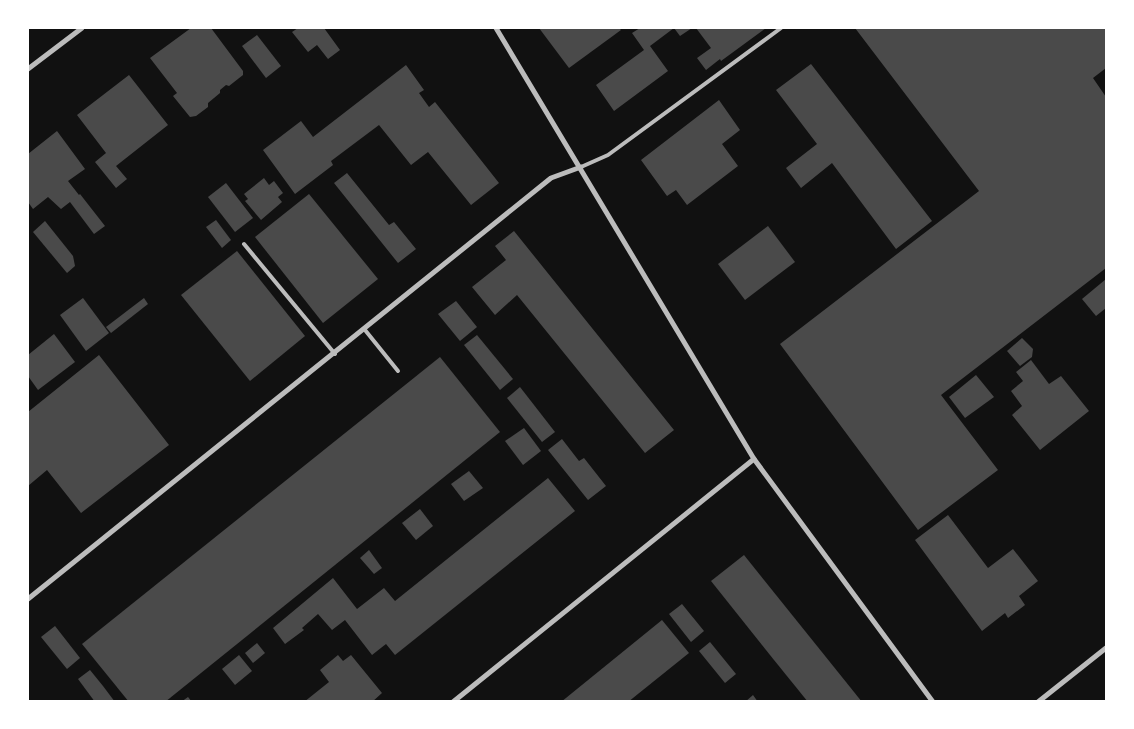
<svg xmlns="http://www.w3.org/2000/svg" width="1134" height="729" font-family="'Source Sans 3',sans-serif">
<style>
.building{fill:#4a4a4a}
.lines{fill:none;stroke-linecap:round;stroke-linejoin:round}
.service{stroke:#bcbcbc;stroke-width:4}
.minor{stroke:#bcbcbc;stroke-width:5}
</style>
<rect width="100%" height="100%" fill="#111"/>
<!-- building -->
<g class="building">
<path d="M191 28H211L243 71V75L229 86 226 85 220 90V93L208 103V107L196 116 190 117 173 96 177 93 150 58Z"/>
<path d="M298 28H324L340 50 328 59 317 45 308 52 292 32Z"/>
<path d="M539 28H619L621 30 569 68Z"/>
<path d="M640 28H692L680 36 674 28 650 46 668 71 614 111 596 85 644 50 632 33Z"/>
<path d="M696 28H766L721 61 720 59 706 70 697 58 711 48Z"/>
<path d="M855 28H1106V68L1093 78 1106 97V268L941 395 998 470 918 530 780 344 979 191Z"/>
<path d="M257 35 281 66 266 78 242 46Z"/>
<path d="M811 64 932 221 896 249 832 163 801 188 786 168 817 144 776 90Z"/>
<path d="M406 65 424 90 419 93 429 107 435 102 499 183 471 205 428 152 411 165 379 125 331 161 333 165 295 194 263 150 301 121 313 137Z"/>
<path d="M129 75 168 125 116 166 127 179 116 188 95 162 106 153 77 115Z"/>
<path d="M719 100 740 130 722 144 738 166 687 205 676 190 667 196 641 160Z"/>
<path d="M57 131 85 169 68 181 79 195 80 194 105 226 94 234 70 202 61 209 48 197 33 209 28 202V154Z"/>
<path d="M347 173 389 225 394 222 416 249 398 263 334 183Z"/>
<path d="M264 178 269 185 274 181 283 193 278 197 282 202 261 220 245 201 248 199 244 194Z"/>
<path d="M226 183 253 218 235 232 208 197Z"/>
<path d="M309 194 378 279 323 323 255 237Z"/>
<path d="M216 220 231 240 222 248 206 227Z"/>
<path d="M45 221 73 256 75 266 67 273 33 232Z"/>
<path d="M768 226 795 262 745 300 718 264Z"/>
<path d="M514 231 674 430 645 453 517 295 495 315 472 287 506 260 495 246Z"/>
<path d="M237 251 305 336 250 381 181 295Z"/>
<path d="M1106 279V308L1096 316 1082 299Z"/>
<path d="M83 298 109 333 86 351 60 315Z"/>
<path d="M144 298 148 304 111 333 106 327Z"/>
<path d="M456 301 477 327 460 341 438 314Z"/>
<path d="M54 334 75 362 38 390 28 376V355Z"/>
<path d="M477 335 513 379 500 390 464 345Z"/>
<path d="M1022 338 1033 349 1032 357 1020 366 1007 351Z"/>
<path d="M99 355 169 445 81 513 47 470 28 486V412Z"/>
<path d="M440 357 500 432 165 702H129L82 644Z"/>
<path d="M1031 360 1049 384 1061 376 1089 411 1040 450 1012 415 1022 406 1011 391 1023 381 1016 372Z"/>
<path d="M976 375 994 397 965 418 949 397Z"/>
<path d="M520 387 555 432 542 442 507 398Z"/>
<path d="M524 428 541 451 523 465 505 441Z"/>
<path d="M562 439 579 461 584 458 606 486 588 500 548 450Z"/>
<path d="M469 471 483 488 464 501 451 484Z"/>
<path d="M548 478 575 511 395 655 386 644 372 655 345 620 332 630 318 614 302 628 304 630 285 644 273 628 333 578 357 609 384 588 395 601Z"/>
<path d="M420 509 433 526 416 540 402 523Z"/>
<path d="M948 515 988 568 1013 549 1038 581 1019 596 1025 605 1008 618 1005 613 982 631 915 540Z"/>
<path d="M369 550 382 568 374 574 360 558Z"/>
<path d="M744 555 850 687 862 702H808L774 660 711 581Z"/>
<path d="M682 604 704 631 691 642 669 614Z"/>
<path d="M662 620 689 653 628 702H561Z"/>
<path d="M55 626 80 658 67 669 41 637Z"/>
<path d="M710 642 736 674 725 683 699 651Z"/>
<path d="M257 643 265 653 253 663 245 653Z"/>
<path d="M239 655 252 671 235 685 222 669Z"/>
<path d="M338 655 343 661 351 655 382 693 372 702H304L329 682 320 670Z"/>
<path d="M90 670 103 686 115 702H95L78 679Z"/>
<path d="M753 695 758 702H745Z"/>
<path d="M188 697 192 702H181Z"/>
</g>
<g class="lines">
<!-- service -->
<g class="service">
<path d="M581 167 608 155 781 28"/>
<path d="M244 244 335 354"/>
<path d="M365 330 398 371"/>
</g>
<!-- minor -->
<g class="minor">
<path d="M496 28 754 459 933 702"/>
<path d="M28 69 82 28"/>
<path d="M28 599 551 178 581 167"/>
<path d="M453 702 754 459"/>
<path d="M1038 702 1106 648"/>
</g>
</g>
<!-- border -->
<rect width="1134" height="729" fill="none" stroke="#ffffff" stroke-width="58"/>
</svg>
